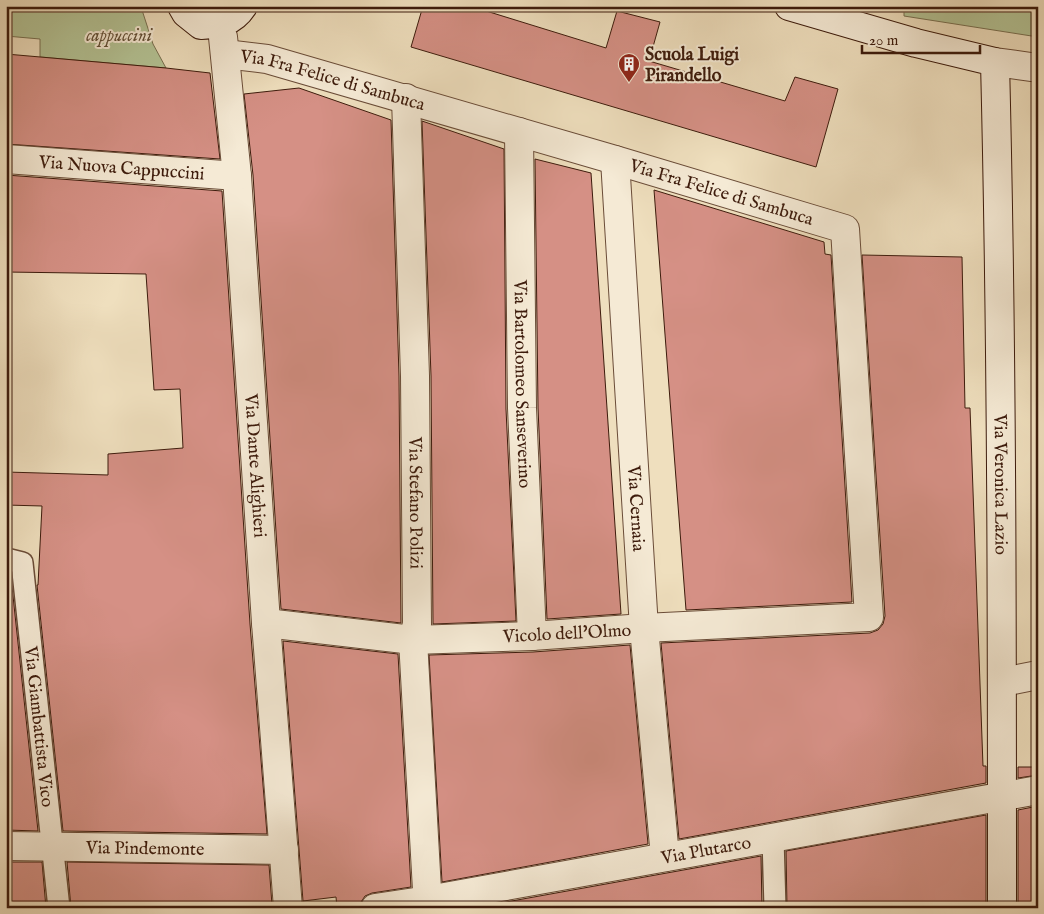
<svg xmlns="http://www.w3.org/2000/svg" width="1044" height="914" font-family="'IM FELL English',serif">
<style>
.green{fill:#b4c395;stroke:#786f50}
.building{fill:#d59085;stroke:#3d1b0c}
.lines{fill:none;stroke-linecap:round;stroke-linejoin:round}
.lane-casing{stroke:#6a4c38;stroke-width:24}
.street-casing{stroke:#6a4c38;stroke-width:30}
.secondary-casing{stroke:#3d1b0c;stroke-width:30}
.lane{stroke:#f5ead5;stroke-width:21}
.street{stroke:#f5ead5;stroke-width:28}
.secondary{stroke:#f5ead5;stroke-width:28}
.labels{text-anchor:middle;stroke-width:4;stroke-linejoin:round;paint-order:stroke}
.park-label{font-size:18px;font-style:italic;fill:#614d35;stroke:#f5ead5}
.poi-label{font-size:18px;font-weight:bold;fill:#3d1b0c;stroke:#f5ead5;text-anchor:start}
.street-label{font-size:18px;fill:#3d1b0c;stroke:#f5ead5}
</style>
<rect width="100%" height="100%" fill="#efdfbe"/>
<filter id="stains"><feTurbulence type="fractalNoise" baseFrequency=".004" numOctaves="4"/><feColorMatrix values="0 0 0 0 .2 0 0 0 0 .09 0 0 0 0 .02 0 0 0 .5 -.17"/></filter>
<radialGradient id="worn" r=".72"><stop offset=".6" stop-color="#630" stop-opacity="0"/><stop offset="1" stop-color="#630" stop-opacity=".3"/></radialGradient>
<!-- green -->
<g class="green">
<path d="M6 6H148L142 10 153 44 166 68 40 57V39L6 36Z"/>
<path d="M904 6H1038V37L904 16Z"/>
</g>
<!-- building -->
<g class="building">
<path d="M423 6H470L606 48 617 11 660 22 649 61 785 101 795 77 838 89 816 167 411 47Z"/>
<path d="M6 54 166 68 210 73 220 159 6 144Z"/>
<path d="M299 88 391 120 399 376 401 623 281 609 253 175 244 94Z"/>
<path d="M422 121 504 149 506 409 516 621 433 624 431 376Z"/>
<path d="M535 159 591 173 621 614 547 619 538 408Z"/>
<path d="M6 175 222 191 250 624 267 834 63 831 37 585H38L42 506 6 505V472L108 475V454L183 448 180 389 154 390 146 274 6 272Z"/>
<path d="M654 190 824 242 825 254 831 255 852 602 686 610Z"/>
<path d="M862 255 962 257 965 408H970L983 766H986V783L679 839 661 643 870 633 878 630 883 624 885 616Z"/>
<path d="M6 576 11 577 38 831 6 830Z"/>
<path d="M283 641 398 654 411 887 372 893 365 896 361 902 360 908H337L336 897 303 901Z"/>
<path d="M630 645 648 844 442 882 429 655 533 652Z"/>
<path d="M1018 767H1038V775L1018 778Z"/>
<path d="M1038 806V908H1018V810Z"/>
<path d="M986 815V908H787L786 851Z"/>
<path d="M761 856 762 908H473Z"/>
<path d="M6 862H42L46 908H6Z"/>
<path d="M67 862 269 865 272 905 271 908H71Z"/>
</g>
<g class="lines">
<!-- lane casing -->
<g class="lane-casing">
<g id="lane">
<path id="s1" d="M6 559 22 563 59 908"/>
<path d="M773 838 775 908"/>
</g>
</g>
<!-- street casing -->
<g class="street-casing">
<g id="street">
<path id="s2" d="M223 37 237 176 266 623 288 908"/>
<path id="s3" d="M225 54 267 59 615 160 845 229 869 617 644 628 532 636 413 640 266 623"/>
<path d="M995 62 1038 68"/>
<path id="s4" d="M406 98 415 376 417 624 413 640 428 908"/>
<path id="s5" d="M519 132 522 408 532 636"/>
<path id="s6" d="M6 159 237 176"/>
<path id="s7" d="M615 160 644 628 665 857"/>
<path d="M1003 682 1038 675"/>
<path id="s8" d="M6 846 284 850"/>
<path id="s9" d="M375 908 428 900 1038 790"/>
</g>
</g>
<!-- secondary casing -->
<g class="secondary-casing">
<g id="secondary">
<path d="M182 6 186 13 201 25C218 24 232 23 243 6"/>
<path id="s10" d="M789 6 916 43 995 62C1002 344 1002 626 1002 908"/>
</g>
</g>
<!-- lane -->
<use href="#lane" class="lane"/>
<!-- street -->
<use href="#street" class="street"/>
<!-- secondary -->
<use href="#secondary" class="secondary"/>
</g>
<!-- icons -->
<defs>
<g id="building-pin" transform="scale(1.125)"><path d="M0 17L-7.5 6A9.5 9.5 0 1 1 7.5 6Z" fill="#8f2418" stroke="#f5ead5"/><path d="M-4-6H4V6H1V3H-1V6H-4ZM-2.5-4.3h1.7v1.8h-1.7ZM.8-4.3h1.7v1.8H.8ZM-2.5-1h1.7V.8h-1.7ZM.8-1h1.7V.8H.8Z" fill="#fff"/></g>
</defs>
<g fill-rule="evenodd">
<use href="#building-pin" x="629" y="64"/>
</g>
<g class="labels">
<!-- park labels -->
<g class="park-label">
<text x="119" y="41">cappuccini</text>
</g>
<!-- poi labels -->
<g class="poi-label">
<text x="645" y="60">Scuola Luigi<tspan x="645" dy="21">Pirandello</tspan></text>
</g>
<!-- street labels -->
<g class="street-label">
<text dy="6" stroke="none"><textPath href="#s3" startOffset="111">Via Fra Felice di Sambuca</textPath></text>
<text dy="6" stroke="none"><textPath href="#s6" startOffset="116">Via Nuova Cappuccini</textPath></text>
<text dy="6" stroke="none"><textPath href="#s3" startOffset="516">Via Fra Felice di Sambuca</textPath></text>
<text dy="6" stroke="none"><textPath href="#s5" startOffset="252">Via Bartolomeo Sanseverino</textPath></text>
<text dy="6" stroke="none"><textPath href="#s2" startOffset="430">Via Dante Alighieri</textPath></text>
<text dy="6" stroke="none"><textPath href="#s10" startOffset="636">Via Veronica Lazio</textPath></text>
<text dy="6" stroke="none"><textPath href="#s4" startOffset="405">Via Stefano Polizi</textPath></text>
<text dy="6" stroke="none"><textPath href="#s7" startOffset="349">Via Cernaia</textPath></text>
<text transform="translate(567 633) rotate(-3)" y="6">Vicolo dell'Olmo</text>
<text dy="6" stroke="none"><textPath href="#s1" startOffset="181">Via Giambattista Vico</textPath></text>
<text dy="6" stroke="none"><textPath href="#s8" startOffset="139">Via Pindemonte</textPath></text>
<text dy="6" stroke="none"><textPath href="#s9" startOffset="336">Via Plutarco</textPath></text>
</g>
</g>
<!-- margin -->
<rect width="1044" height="914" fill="none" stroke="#efdfbe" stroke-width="25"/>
<rect x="8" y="8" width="1029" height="899" fill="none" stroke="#3d1b0c" stroke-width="2.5"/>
<rect x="12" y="12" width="1019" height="889" fill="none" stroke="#3d1b0c"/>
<!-- scale -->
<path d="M862 45v8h118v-8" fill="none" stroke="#3d1b0c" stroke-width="2.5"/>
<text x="869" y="45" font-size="15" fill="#3d1b0c" stroke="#f5ead5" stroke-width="4" paint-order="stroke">20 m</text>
<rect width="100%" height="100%" filter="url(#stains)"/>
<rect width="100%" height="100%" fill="url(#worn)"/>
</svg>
